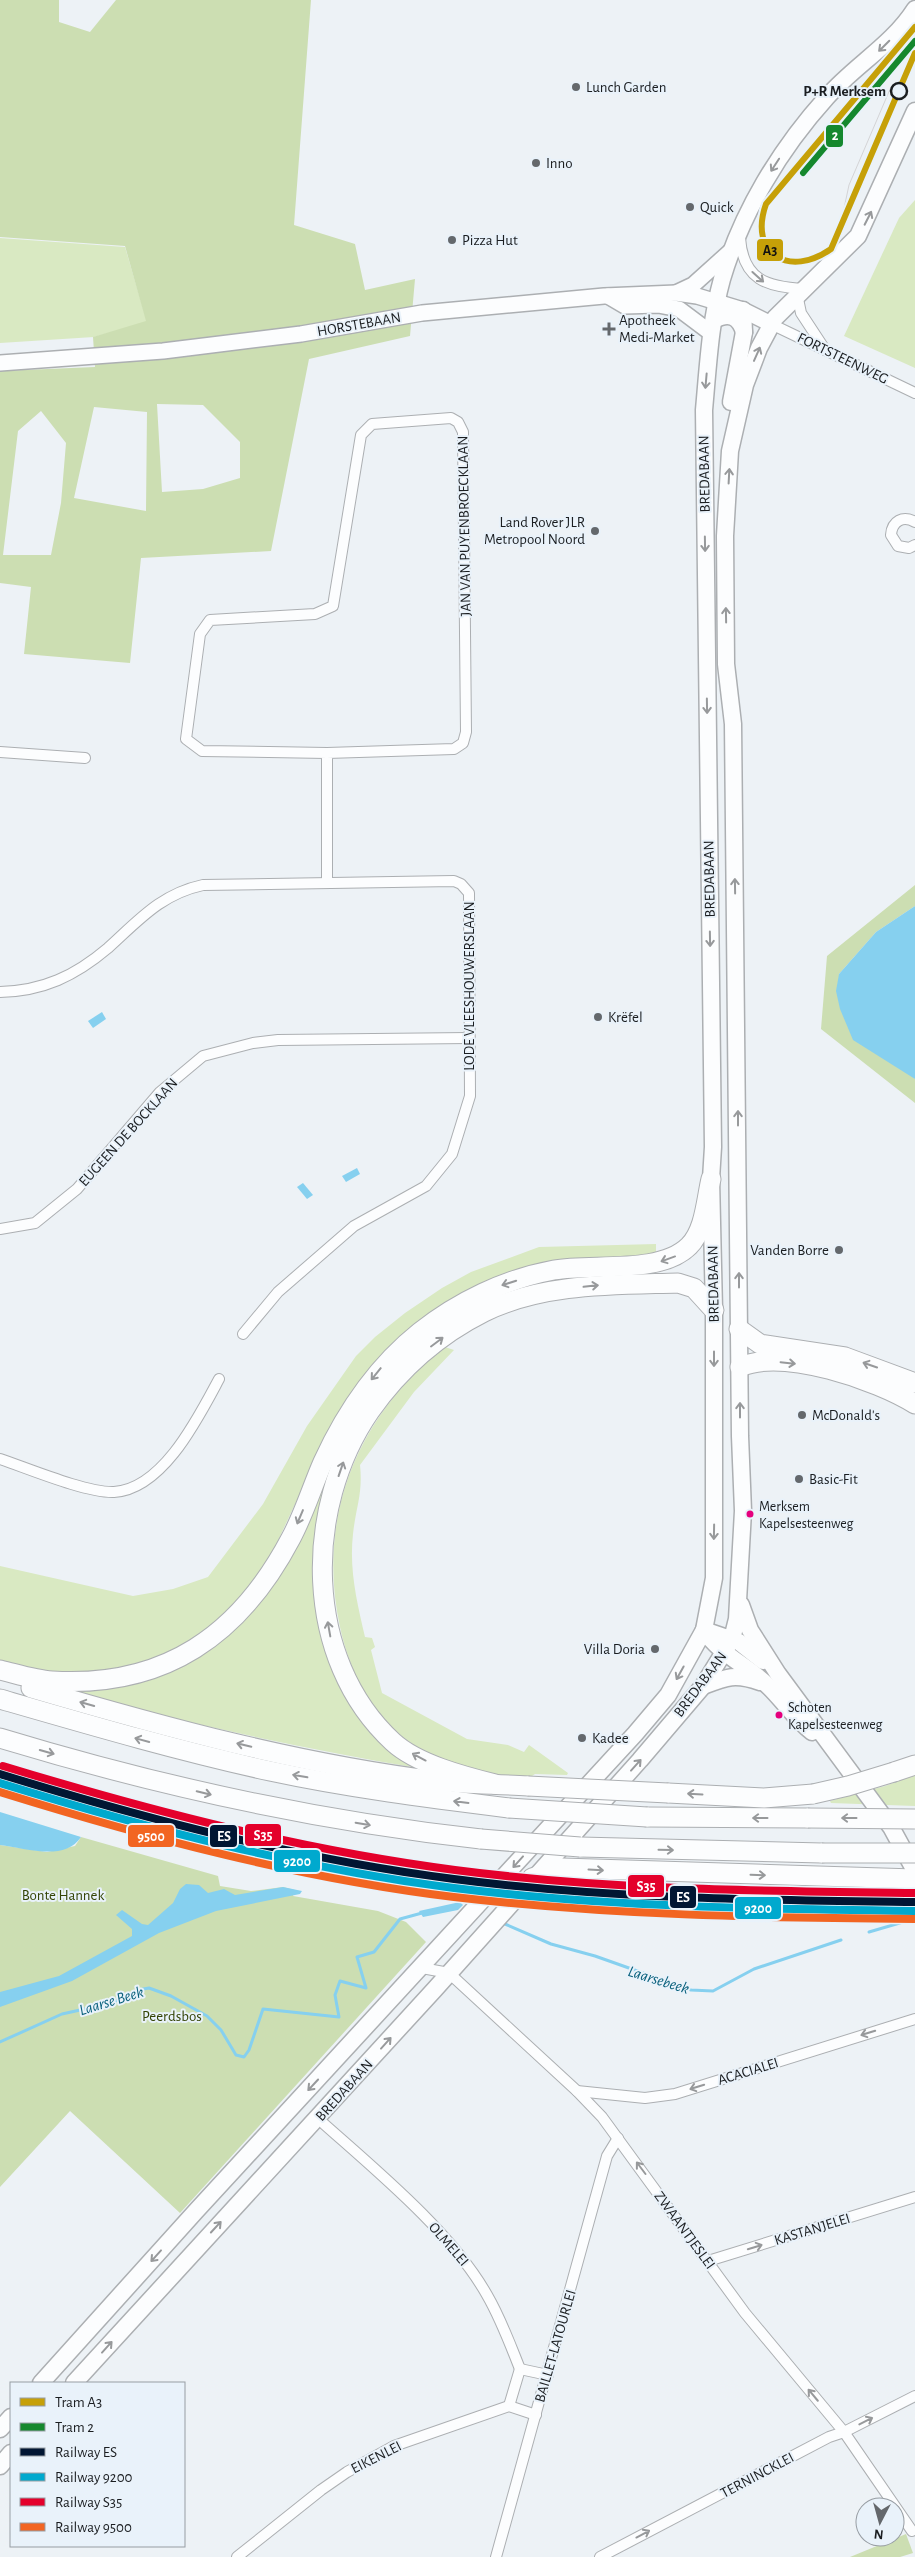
<svg xmlns="http://www.w3.org/2000/svg" width="915" height="2557" font-family="'Alegreya Sans',sans-serif">
<style>
.green{fill:#d9e9c2}
.forest{fill:#ccdeb2;fill-rule:evenodd}
.water{fill:#86d0ef}
.lines{fill:none;stroke-linecap:round;stroke-linejoin:round}
.stream{stroke:#86d0ef;stroke-width:3}
.street-casing{stroke:#acafb2;stroke-width:12}
.secondary-casing{stroke:#acafb2;stroke-width:18}
.primary-casing{stroke:#acafb2;stroke-width:19}
.highway-casing{stroke:#acafb2;stroke-width:21}
.street{stroke:#fcfdfe;stroke-width:10}
.secondary{stroke:#fcfdfe;stroke-width:15}
.primary{stroke:#fcfdfe;stroke-width:16}
.highway{stroke:#fcfdfe;stroke-width:19}
.tram{stroke:#d4d4d6;stroke-width:1}
.highway-bridge-casing{stroke:#acafb2;stroke-width:21;stroke-linecap:butt}
.highway-bridge{stroke:#fcfdfe;stroke-width:19}
.rail-1-casing{stroke:#e9f2fa;stroke-width:11}
.rail-2-casing{stroke:#e9f2fa;stroke-width:11}
.rail-3-casing{stroke:#e9f2fa;stroke-width:11}
.rail-4-casing{stroke:#e9f2fa;stroke-width:11}
.rail-1{stroke:#011633;stroke-width:8}
.rail-2{stroke:#00a9ce;stroke-width:8}
.rail-3{stroke:#e4002b;stroke-width:8}
.rail-4{stroke:#f26522;stroke-width:8}
.tram-1-casing{stroke:#e9f2fa;stroke-width:10}
.tram-2-casing{stroke:#e9f2fa;stroke-width:10}
.tram-1{stroke:#c6a008;stroke-width:6}
.tram-2{stroke:#15882e;stroke-width:6}
.oneway{stroke:#97999b}
.poi-dot{fill:#64686c;stroke:#e9f2fa;stroke-width:2}
.stop-dot{fill:#e9f2fa;stroke:#1b1e21;stroke-width:2.5}
.bus-dot{fill:#e5007d;stroke:#e9f2fa;stroke-width:2}
.labels{text-anchor:middle;stroke-width:4;stroke-linejoin:round;paint-order:stroke}
.bus-label{font-size:14px;fill:#1b1e21;stroke:#e9f2fa;text-anchor:start}
.poi-label{font-size:15px;fill:#1b1e21;stroke:#e9f2fa;text-anchor:start}
.stop-label{font-size:15px;font-weight:bold;fill:#1b1e21;stroke:#e9f2fa;text-anchor:end}
.street-label{font-size:15px;fill:#1b1e21;stroke:#e9f2fa}
.park-label{font-size:15px;fill:#344405;stroke:#e9f2fa}
.water-label{font-size:16px;font-style:italic;fill:#09607c;stroke:#e9f2fa}
.line-badge{stroke:#e9f2fa;stroke-width:2}
.badge-label{font-size:14px;text-anchor:middle;font-weight:bold;fill:#fff}
.pale-badge-label{font-size:14px;text-anchor:middle;font-weight:bold;fill:#111}
</style>
<rect width="100%" height="100%" fill="#edf2f6"/>
<!-- green -->
<g class="green">
<path d="M915 200V368L844 336 899 218Z"/>
<path d="M0 238 125 247 147 322 94 337 0 343Z"/>
<path d="M656 1244V1255L562 1260 359 1382 331 1427 268 1562 247 1592 202 1635 154 1660 111 1671 51 1672 0 1662V1566L133 1596 173 1589 208 1577 263 1504 307 1426 356 1356 375 1337 405 1313 442 1288 471 1272 539 1247Z"/>
<path d="M445 1347 454 1350 414 1392 360 1465C363 1494 356 1506 353 1534 349 1570 357 1602 365 1637L372 1638 375 1647 371 1650 382 1693 467 1739 508 1745 524 1752 529 1745 568 1773 567 1775 535 1774 529 1778C481 1774 430 1763 393 1729 365 1703 348 1664 340 1627 316 1517 357 1416 445 1347Z"/>
<path d="M349 1423 334 1476 330 1652 418 1768C300 1748 183 1723 67 1691L112 1685 243 1619Z"/>
<path d="M915 1775V1806L831 1803 830 1801 885 1786Z"/>
</g>
<!-- forest -->
<g class="forest">
<path d="M0 0H59V22L90 32 116 0H311L294 225 355 244 365 290 415 279 410 336 309 359 271 551 141 558 130 663 24 654 31 587 0 583V371L95 367 93 337 146 321 125 246 0 237ZM157 404 203 405 240 442V478L203 489 162 492ZM94 407 147 412 146 511 74 498ZM41 411 66 443 61 503 51 555H3L18 431Z"/>
<path d="M915 885V906L876 932 839 974 915 1079V1103L821 1029 827 956Z"/>
<path d="M81 1837 218 1876 220 1886 251 1891 283 1887 295 1890 293 1896 378 1911 406 1922 426 1942 180 2213 70 2111 0 2187V1845L47 1852 75 1846Z"/>
<path d="M906 2534 913 2553 900 2557H850Z"/>
</g>
<!-- water -->
<g class="water">
<path d="M915 906V1079L853 1040 840 1009 836 991 839 974 876 932Z"/>
<path d="M102 1012 106 1019 93 1028 88 1021Z"/>
<path d="M357 1168 360 1174 346 1182 342 1176Z"/>
<path d="M303 1183 313 1195 307 1199 297 1187Z"/>
<path d="M0 1812 81 1837C65 1862 25 1848 0 1845Z"/>
<path d="M186 1884 199 1885 208 1893 224 1889 235 1895 283 1887 302 1891 300 1894 216 1911 159 1933 72 1981 0 2007V1992L59 1976 132 1936V1929L116 1915 122 1910 142 1924 148 1925 173 1903 180 1889Z"/>
<path d="M460 1902 463 1905 458 1910 423 1917 419 1911Z"/>
</g>
<g class="lines">
<!-- stream -->
<g class="stream">
<path d="M505 1924 551 1944 595 1956 691 1990 713 1991 754 1969 841 1940"/>
<path d="M869 1932 910 1920"/>
<path d="M0 2042 62 2014 112 2003 138 1990 149 1988 171 1996 207 2016 221 2030 236 2055 244 2057 249 2050 263 2009 339 2017 335 1995 340 1981 366 1988 357 1957 374 1952 400 1919 422 1913"/>
</g>
<!-- street casing -->
<g class="street-casing">
<g id="street">
<path d="M740 238C743 280 767 287 804 289"/>
<path d="M797 294 801 313 824 348"/>
<path d="M771 324 915 393"/>
<path d="M915 522C903 515 892 521 891 535L898 546 909 548 915 545"/>
<path d="M0 752 85 758"/>
<path d="M327 753 454 749 463 743 466 732 463 432 458 422 451 418 372 424 361 435 333 606 315 614 210 620 200 634 186 739 202 751 327 753V883"/>
<path d="M0 992C43 991 75 976 108 948 139 920 161 894 203 885L454 881 461 884 469 893 470 1096 452 1154 426 1186 354 1226 278 1292 243 1334"/>
<path d="M0 1229 35 1223 77 1189 160 1092 203 1056 253 1043 278 1040 469 1038"/>
<path d="M0 1459C27 1468 86 1493 114 1492 163 1489 198 1418 219 1379"/>
<path d="M422 1968 449 1973 577 2091 602 2117 745 2313 844 2432 912 2531"/>
<path d="M577 2091 645 2098 675 2094 915 2019"/>
<path d="M324 2124C378 2172 452 2233 487 2295 501 2319 510 2344 520 2369"/>
<path d="M708 2261 915 2197"/>
<path d="M520 2369 548 2375"/>
<path d="M509 2406 520 2369"/>
<path d="M237 2557 321 2490 347 2472 394 2446 509 2406 536 2415"/>
<path d="M496 2557 607 2156 618 2138"/>
<path d="M600 2557 829 2437 844 2432 915 2396"/>
</g>
</g>
<!-- secondary casing -->
<g class="secondary-casing">
<g id="secondary">
<path d="M676 293 693 285 733 249"/>
<path d="M608 296 625 306 658 305 679 309 711 333"/>
<path d="M0 363 163 351 301 334 422 313 604 296 676 293 697 296 743 310 771 324"/>
</g>
</g>
<!-- primary casing -->
<g class="primary-casing">
<g id="primary">
<path d="M714 320C729 312 739 316 744 332"/>
<path d="M731 402 744 332 743 310"/>
<path d="M741 1605 750 1630 778 1674 891 1827 915 1871"/>
<path d="M704 1630C719 1654 747 1665 767 1685 783 1700 795 1719 812 1732"/>
<path d="M704 1630 739 1642 763 1661"/>
<path d="M703 1686C726 1677 735 1673 760 1682"/>
<path d="M41 2383 196 2211 635 1734 668 1695 704 1630 714 1578V1310L711 1179 713 1147 704 410C708 367 710 322 722 279 742 212 780 149 827 97 855 65 892 45 915 9"/>
<path d="M74 2383 435 1989 640 1760 703 1686 732 1639 737 1619 743 1511 740 1436 733 724 726 664 725 536 730 451 745 385 759 348 775 318 858 236 915 111"/>
<path d="M0 2429 11 2417"/>
<path d="M0 2466 11 2453"/>
</g>
</g>
<!-- highway casing -->
<g class="highway-casing">
<g id="highway">
<path d="M739 1329 760 1344 845 1357 915 1383"/>
<path d="M740 1367C783 1348 877 1380 915 1404"/>
<path d="M0 1670C17 1674 35 1680 52 1681 165 1688 240 1635 291 1538 304 1514 312 1487 323 1462 346 1412 376 1367 420 1332 458 1302 505 1279 554 1270 592 1263 660 1275 689 1246 705 1230 706 1200 711 1179"/>
<path d="M31 1688C164 1727 299 1764 437 1781 467 1784 498 1784 528 1786"/>
<path d="M0 1699C90 1725 179 1751 270 1771 349 1788 429 1798 509 1808"/>
<path d="M0 1738C158 1786 317 1821 481 1839"/>
<path d="M894 1772 915 1765"/>
<path d="M495 1784C463 1776 417 1764 393 1742 303 1659 303 1508 370 1411 399 1370 438 1335 484 1312 544 1283 613 1285 678 1283L694 1288 714 1310"/>
<path d="M668 1793 764 1798 813 1794"/>
<path d="M647 1817 808 1818"/>
<path d="M580 1847 822 1853"/>
<path d="M532 1878 562 1868 915 1879"/>
</g>
</g>
<!-- street -->
<use href="#street" class="street"/>
<!-- secondary -->
<use href="#secondary" class="secondary"/>
<!-- primary -->
<use href="#primary" class="primary"/>
<!-- highway -->
<use href="#highway" class="highway"/>
<!-- tram -->
<path class="tram" d="M839 232 849 185 891 87"/>
<!-- highway-bridge casing -->
<g class="highway-bridge-casing">
<g id="highway-bridge">
<path d="M528 1786 668 1793"/>
<path d="M813 1794 848 1786 894 1772"/>
<path d="M509 1808 647 1817"/>
<path d="M808 1818 915 1819"/>
<path d="M481 1839 580 1847"/>
<path d="M822 1853H915"/>
</g>
</g>
<!-- highway-bridge -->
<use href="#highway-bridge" class="highway-bridge"/>
<!-- rail-1 casing -->
<g class="rail-1-casing">
<path id="rail-1" d="M0 1774C149 1820 299 1859 454 1879 607 1899 761 1900 915 1902"/>
</g>
<!-- rail-2 casing -->
<g class="rail-2-casing">
<path id="rail-2" d="M0 1783C149 1829 299 1868 454 1888 607 1907 761 1909 915 1911"/>
</g>
<!-- rail-3 casing -->
<g class="rail-3-casing">
<path id="rail-3" d="M3 1766C151 1811 301 1850 455 1870 608 1890 762 1891 915 1893"/>
</g>
<!-- rail-4 casing -->
<g class="rail-4-casing">
<path id="rail-4" d="M0 1792C148 1838 299 1878 454 1897 607 1915 761 1918 915 1919"/>
</g>
<!-- rail-1 -->
<use href="#rail-1" class="rail-1"/>
<!-- rail-2 -->
<use href="#rail-2" class="rail-2"/>
<!-- rail-3 -->
<use href="#rail-3" class="rail-3"/>
<!-- rail-4 -->
<use href="#rail-4" class="rail-4"/>
<!-- tram-1 casing -->
<g class="tram-1-casing">
<path id="tram-1" d="M915 27 766 204C748 255 790 278 831 249L915 53"/>
</g>
<!-- tram-2 casing -->
<g class="tram-2-casing">
<path id="tram-2" d="M803 173 915 41"/>
</g>
<!-- tram-1 -->
<use href="#tram-1" class="tram-1"/>
<!-- tram-2 -->
<use href="#tram-2" class="tram-2"/>
</g>
<!-- one-way arrows -->
<defs><path id="oneway-shaft" d="M-6 0H5M1.5-3L5.5 0L1.5 3" fill="none" stroke-width="1.6" stroke-linecap="round" stroke-linejoin="round" transform="scale(1.25)"/></defs>
<g class="oneway">
<use href="#oneway-shaft" transform="translate(884 46) rotate(135)"/>
<use href="#oneway-shaft" transform="translate(775 165) rotate(123)"/>
<use href="#oneway-shaft" transform="translate(868 218) rotate(-63)"/>
<use href="#oneway-shaft" transform="translate(758 277) rotate(42)"/>
<use href="#oneway-shaft" transform="translate(757 354) rotate(-66)"/>
<use href="#oneway-shaft" transform="translate(706 381) rotate(95)"/>
<use href="#oneway-shaft" transform="translate(729 476) rotate(-87)"/>
<use href="#oneway-shaft" transform="translate(705 544) rotate(89)"/>
<use href="#oneway-shaft" transform="translate(726 615) rotate(-91)"/>
<use href="#oneway-shaft" transform="translate(707 706) rotate(89)"/>
<use href="#oneway-shaft" transform="translate(735 886) rotate(-91)"/>
<use href="#oneway-shaft" transform="translate(710 939) rotate(89)"/>
<use href="#oneway-shaft" transform="translate(738 1118) rotate(-90)"/>
<use href="#oneway-shaft" transform="translate(668 1259) rotate(160)"/>
<use href="#oneway-shaft" transform="translate(739 1280) rotate(-90)"/>
<use href="#oneway-shaft" transform="translate(509 1283) rotate(162)"/>
<use href="#oneway-shaft" transform="translate(591 1286) rotate(-6)"/>
<use href="#oneway-shaft" transform="translate(437 1342) rotate(-37)"/>
<use href="#oneway-shaft" transform="translate(714 1359) rotate(90)"/>
<use href="#oneway-shaft" transform="translate(788 1363) rotate(6)"/>
<use href="#oneway-shaft" transform="translate(870 1365) rotate(-161)"/>
<use href="#oneway-shaft" transform="translate(376 1374) rotate(129)"/>
<use href="#oneway-shaft" transform="translate(740 1410) rotate(-90)"/>
<use href="#oneway-shaft" transform="translate(341 1469) rotate(-71)"/>
<use href="#oneway-shaft" transform="translate(300 1517) rotate(113)"/>
<use href="#oneway-shaft" transform="translate(714 1532) rotate(91)"/>
<use href="#oneway-shaft" transform="translate(329 1629) rotate(-100)"/>
<use href="#oneway-shaft" transform="translate(680 1673) rotate(119)"/>
<use href="#oneway-shaft" transform="translate(87 1704) rotate(-164)"/>
<use href="#oneway-shaft" transform="translate(142 1740) rotate(-165)"/>
<use href="#oneway-shaft" transform="translate(244 1745) rotate(-167)"/>
<use href="#oneway-shaft" transform="translate(47 1752) rotate(16)"/>
<use href="#oneway-shaft" transform="translate(419 1757) rotate(-152)"/>
<use href="#oneway-shaft" transform="translate(636 1765) rotate(-48)"/>
<use href="#oneway-shaft" transform="translate(300 1776) rotate(-170)"/>
<use href="#oneway-shaft" transform="translate(204 1793) rotate(13)"/>
<use href="#oneway-shaft" transform="translate(695 1794) rotate(-177)"/>
<use href="#oneway-shaft" transform="translate(461 1802) rotate(-173)"/>
<use href="#oneway-shaft" transform="translate(760 1818) rotate(-180)"/>
<use href="#oneway-shaft" transform="translate(849 1818) rotate(-180)"/>
<use href="#oneway-shaft" transform="translate(363 1824) rotate(10)"/>
<use href="#oneway-shaft" transform="translate(666 1850) rotate(1)"/>
<use href="#oneway-shaft" transform="translate(518 1862) rotate(132)"/>
<use href="#oneway-shaft" transform="translate(596 1870) rotate(3)"/>
<use href="#oneway-shaft" transform="translate(758 1875) rotate(2)"/>
<use href="#oneway-shaft" transform="translate(868 2033) rotate(163)"/>
<use href="#oneway-shaft" transform="translate(386 2043) rotate(-48)"/>
<use href="#oneway-shaft" transform="translate(313 2085) rotate(133)"/>
<use href="#oneway-shaft" transform="translate(697 2087) rotate(163)"/>
<use href="#oneway-shaft" transform="translate(641 2168) rotate(-127)"/>
<use href="#oneway-shaft" transform="translate(216 2227) rotate(-47)"/>
<use href="#oneway-shaft" transform="translate(755 2247) rotate(-17)"/>
<use href="#oneway-shaft" transform="translate(156 2256) rotate(132)"/>
<use href="#oneway-shaft" transform="translate(107 2347) rotate(-48)"/>
<use href="#oneway-shaft" transform="translate(813 2395) rotate(-130)"/>
<use href="#oneway-shaft" transform="translate(866 2421) rotate(-27)"/>
<use href="#oneway-shaft" transform="translate(643 2534) rotate(-28)"/>
</g>
<!-- markers -->
<g class="poi-dot">
<circle cx="576" cy="87" r="5"/>
<circle cx="536" cy="163" r="5"/>
<circle cx="690" cy="207" r="5"/>
<circle cx="452" cy="240" r="5"/>
<path d="M606.5 321.5h5v5h5v5h-5v5h-5v-5h-5v-5h5z"/>
<circle cx="595" cy="531" r="5"/>
<circle cx="598" cy="1017" r="5"/>
<circle cx="839" cy="1250" r="5"/>
<circle cx="802" cy="1415" r="5"/>
<circle cx="799" cy="1479" r="5"/>
<circle cx="655" cy="1649" r="5"/>
<circle cx="582" cy="1738" r="5"/>
</g>
<circle class="stop-dot" cx="899" cy="91" r="8"/>
<g class="bus-dot">
<circle cx="750" cy="1514" r="4.5"/>
<circle cx="779" cy="1715" r="4.5"/>
</g>
<g class="labels">
<!-- bus labels -->
<g class="bus-label">
<text x="759" y="1511">Merksem<tspan x="759" dy="17">Kapelsesteenweg</tspan></text>
<text x="788" y="1712">Schoten<tspan x="788" dy="17">Kapelsesteenweg</tspan></text>
</g>
<!-- poi labels -->
<g class="poi-label">
<text x="586" y="92">Lunch Garden</text>
<text x="546" y="168">Inno</text>
<text x="700" y="212">Quick</text>
<text x="462" y="245">Pizza Hut</text>
<text x="619" y="325">Apotheek<tspan x="619" dy="17">Medi-Market</tspan></text>
<text x="585" y="527" text-anchor="end">Land Rover JLR<tspan x="585" dy="17">Metropool Noord</tspan></text>
<text x="608" y="1022">Krëfel</text>
<text x="829" y="1255" text-anchor="end">Vanden Borre</text>
<text x="812" y="1420">McDonald's</text>
<text x="809" y="1484">Basic-Fit</text>
<text x="645" y="1654" text-anchor="end">Villa Doria</text>
<text x="592" y="1743">Kadee</text>
</g>
<!-- stop labels -->
<g class="stop-label">
<text x="886" y="96">P+R Merksem</text>
</g>
<!-- street labels -->
<g class="street-label">
<text transform="translate(359 324) rotate(-10)" y="5">HORSTEBAAN</text>
<text transform="translate(843 358) rotate(26)" y="5">FORTSTEENWEG</text>
<text transform="translate(704 474) rotate(-91)" y="5">BREDABAAN</text>
<text transform="translate(464 526) rotate(-91)" y="5">JAN VAN PUYENBROECKLAAN</text>
<text transform="translate(709 879) rotate(-91)" y="5">BREDABAAN</text>
<text transform="translate(469 986) rotate(-90)" y="5">LODE VLEESHOUWERSLAAN</text>
<text transform="translate(128 1132) rotate(-48)" y="5">EUGEEN DE BOCKLAAN</text>
<text transform="translate(713 1284) rotate(-91)" y="5">BREDABAAN</text>
<text transform="translate(700 1684) rotate(-53)" y="5">BREDABAAN</text>
<text transform="translate(748 2071) rotate(-17)" y="5">ACACIALEI</text>
<text transform="translate(344 2090) rotate(-48)" y="5">BREDABAAN</text>
<text transform="translate(812 2229) rotate(-17)" y="5">KASTANJELEI</text>
<text transform="translate(685 2230) rotate(54)" y="5">ZWAANTJESLEI</text>
<text transform="translate(449 2244) rotate(49)" y="5">OLMELEI</text>
<text transform="translate(555 2346) rotate(-74)" y="5">BAILLET-LATOURLEI</text>
<text transform="translate(376 2457) rotate(-27)" y="5">EIKENLEI</text>
<text transform="translate(757 2475) rotate(-28)" y="5">TERNINCKLEI</text>
</g>
<!-- park labels -->
<g class="park-label">
<text x="63" y="1900">Bonte Hannek</text>
<text x="172" y="2021">Peerdsbos</text>
</g>
<!-- water labels -->
<g class="water-label">
<text transform="translate(659 1979) rotate(17)" y="6">Laarsebeek</text>
<text transform="translate(111 2000) rotate(-17)" y="6">Laarse Beek</text>
</g>
</g>
<g class="line-badge">
<rect x="825" y="124" width="19" height="24" rx="5" fill="#15882e"/>
<rect x="756" y="238" width="28" height="24" rx="5" fill="#c6a008"/>
<rect x="244" y="1823" width="38" height="24" rx="5" fill="#e4002b"/>
<rect x="127" y="1824" width="48" height="24" rx="5" fill="#f26522"/>
<rect x="209" y="1824" width="29" height="24" rx="5" fill="#011633"/>
<rect x="273" y="1849" width="48" height="24" rx="5" fill="#00a9ce"/>
<rect x="627" y="1874" width="38" height="24" rx="5" fill="#e4002b"/>
<rect x="669" y="1885" width="28" height="24" rx="5" fill="#011633"/>
<rect x="734" y="1896" width="48" height="24" rx="5" fill="#00a9ce"/>
</g>
<g class="badge-label">
<text x="835" y="140">2</text>
<text x="263" y="1840">S35</text>
<text x="151" y="1841">9500</text>
<text x="224" y="1841">ES</text>
<text x="297" y="1866">9200</text>
<text x="646" y="1891">S35</text>
<text x="683" y="1902">ES</text>
<text x="758" y="1913">9200</text>
</g>
<g class="pale-badge-label">
<text x="770" y="255">A3</text>
</g>
<!-- legend -->
<rect x="10" y="2382" width="175" height="165" fill="#e9f2fa" stroke="#979da3"/>
<rect x="20" y="2398" width="25" height="8" fill="#c6a008" stroke="#979da3"/>
<text x="55" y="2407" font-size="15" fill="#1b1e21">Tram A3</text>
<rect x="20" y="2423" width="25" height="8" fill="#15882e" stroke="#979da3"/>
<text x="55" y="2432" font-size="15" fill="#1b1e21">Tram 2</text>
<rect x="20" y="2448" width="25" height="8" fill="#011633" stroke="#979da3"/>
<text x="55" y="2457" font-size="15" fill="#1b1e21">Railway ES</text>
<rect x="20" y="2473" width="25" height="8" fill="#00a9ce" stroke="#979da3"/>
<text x="55" y="2482" font-size="15" fill="#1b1e21">Railway 9200</text>
<rect x="20" y="2498" width="25" height="8" fill="#e4002b" stroke="#979da3"/>
<text x="55" y="2507" font-size="15" fill="#1b1e21">Railway S35</text>
<rect x="20" y="2523" width="25" height="8" fill="#f26522" stroke="#979da3"/>
<text x="55" y="2532" font-size="15" fill="#1b1e21">Railway 9500</text>
<!-- north arrow -->
<g transform="translate(880 2522) rotate(186)"><circle r="24" fill="#e9f2fa" stroke="#979da3"/>
<path d="M0-4L9 19L0 12L-9 19Z" fill="#64686c"/>
<text y="-8" font-size="14" font-weight="bold" text-anchor="middle" fill="#1b1e21">N</text>
</g>
</svg>
